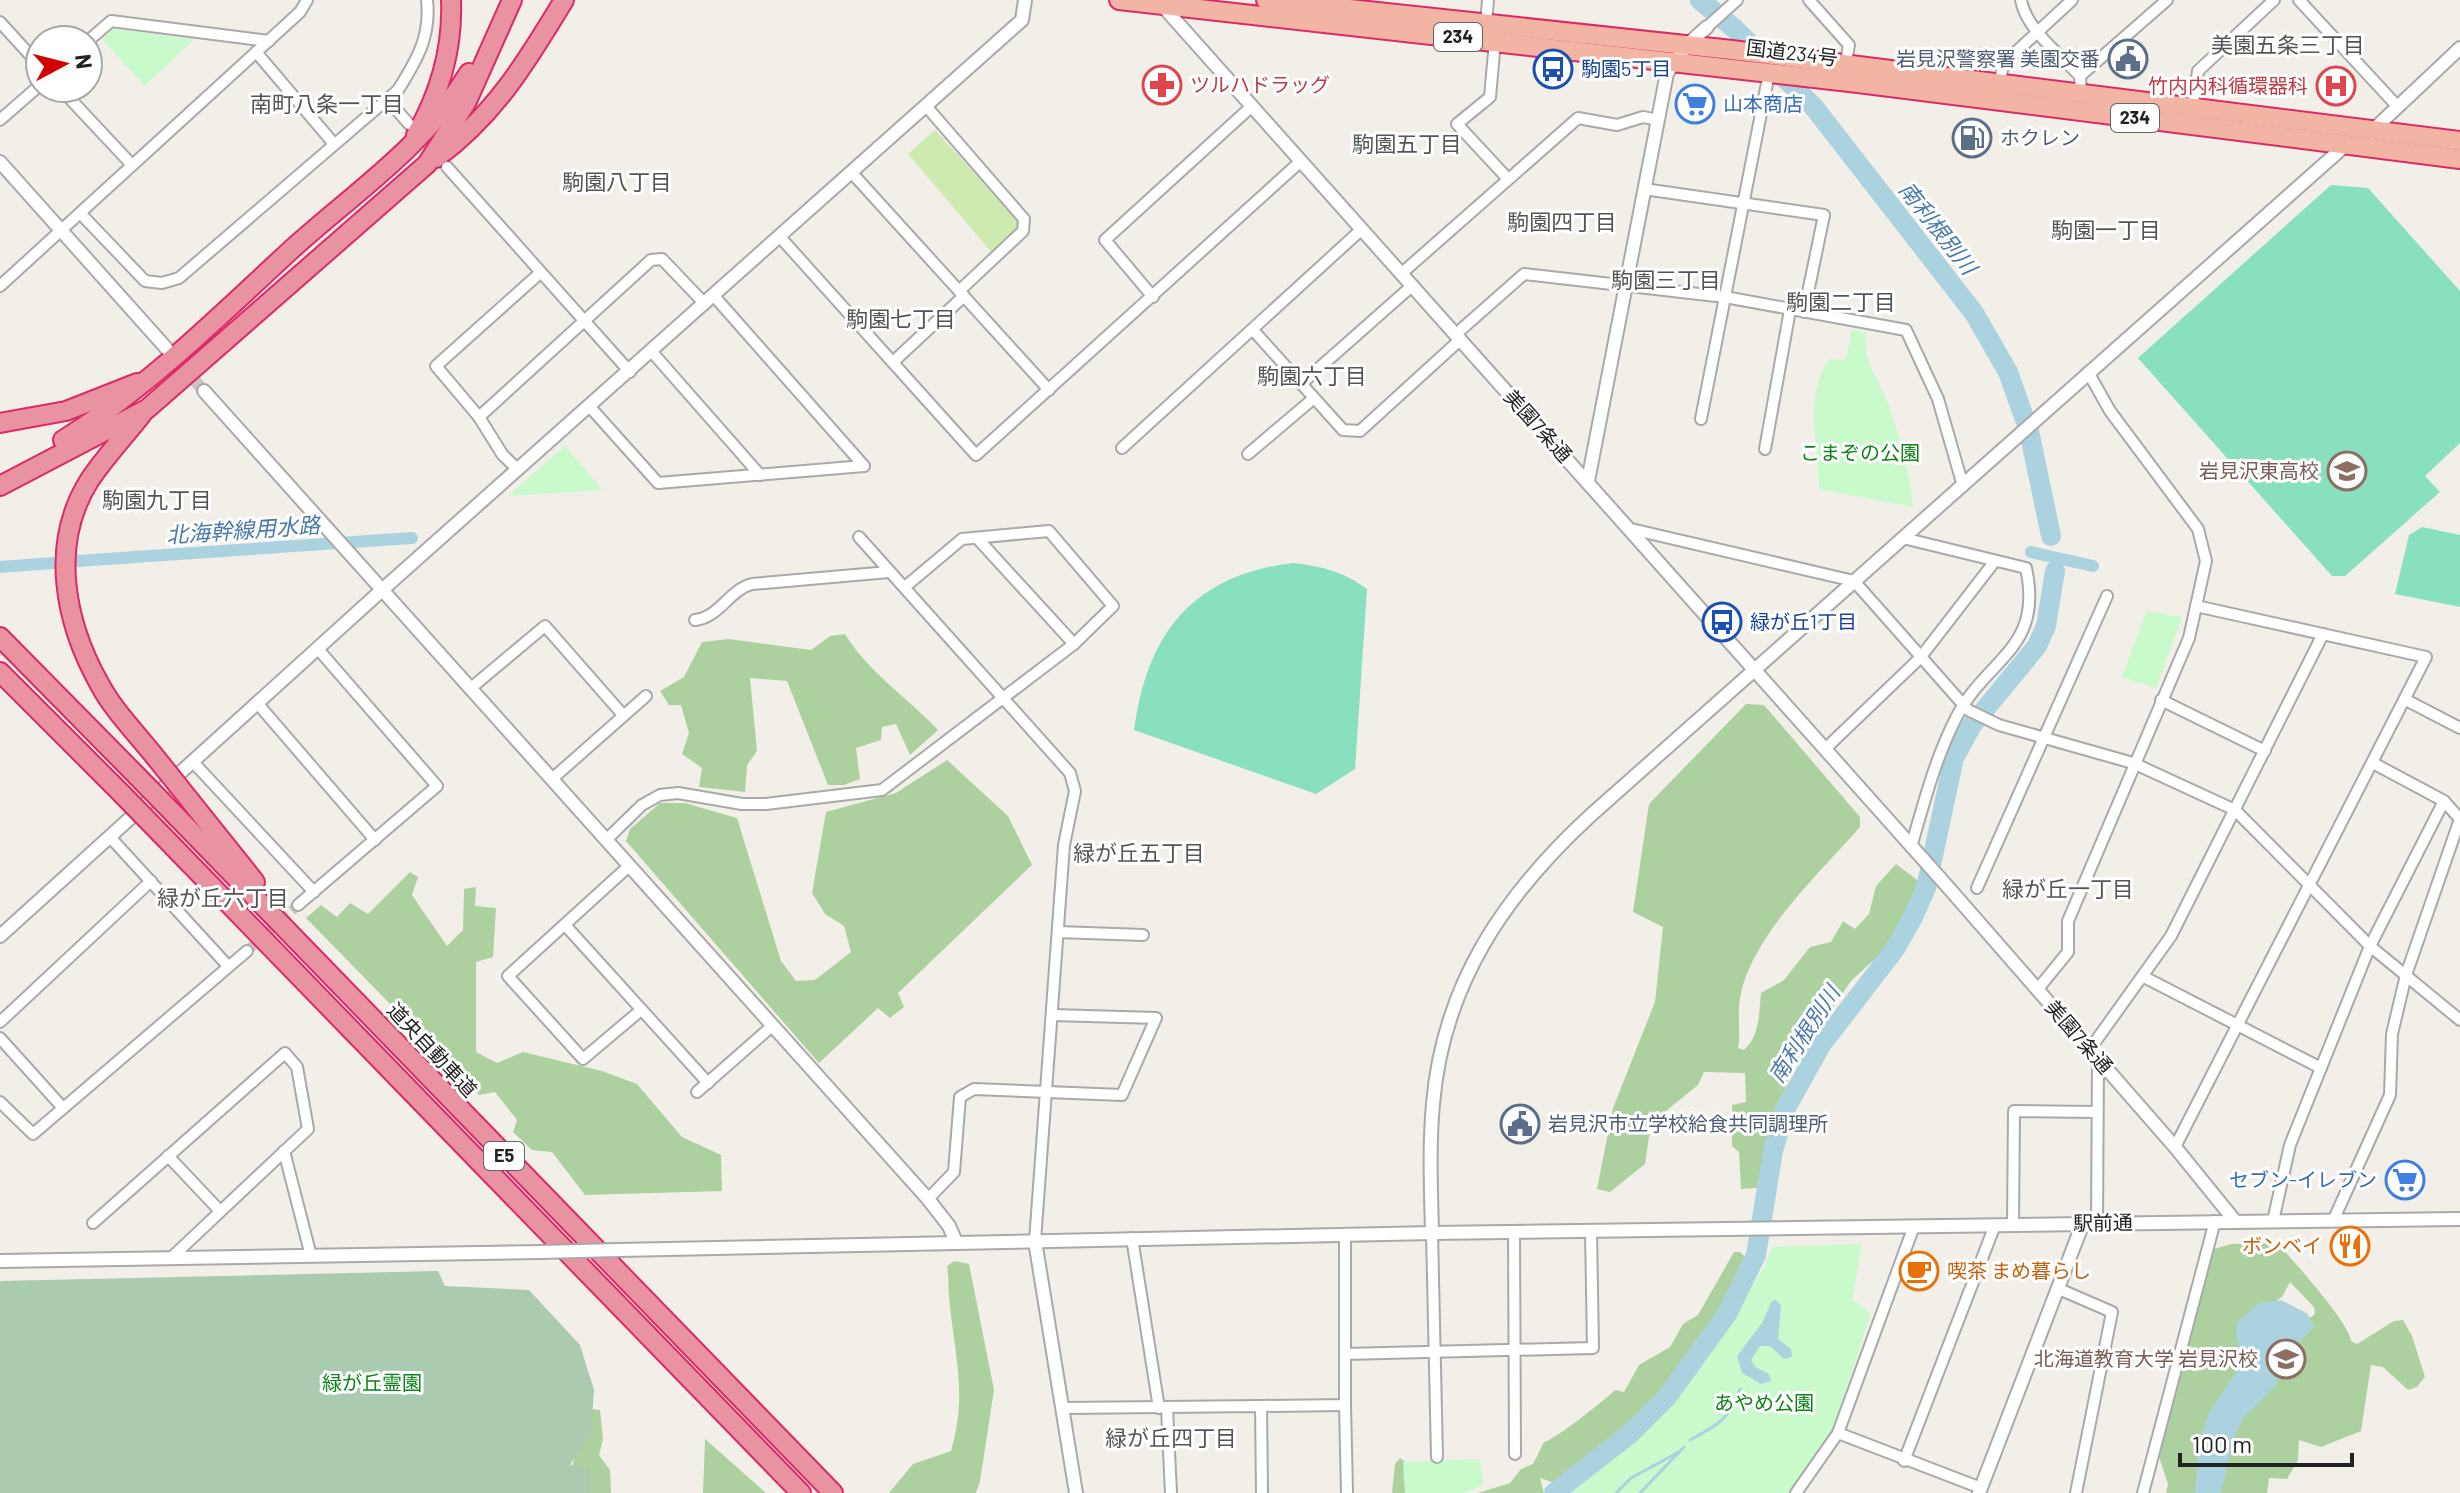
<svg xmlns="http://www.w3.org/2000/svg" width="2460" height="1493" font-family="Barlow,'Noto Sans JP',sans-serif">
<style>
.grass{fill:#cdebb0}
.forest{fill:#add19e}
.cemetery{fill:#aacbaf}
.park{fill:#c8facc}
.pitch{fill:#88e0be}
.water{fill:#aad3df}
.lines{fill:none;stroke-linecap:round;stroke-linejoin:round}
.stream{stroke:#aad3df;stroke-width:3}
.canal{stroke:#aad3df;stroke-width:12}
.river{stroke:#aad3df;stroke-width:20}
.minor-tunnel{stroke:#c8c6c1;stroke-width:10;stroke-dasharray:10 5;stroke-linecap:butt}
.tertiary-tunnel{stroke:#c8c6c1;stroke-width:12;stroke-dasharray:12 6;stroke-linecap:butt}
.minor-casing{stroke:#a9a9a9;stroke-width:14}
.tertiary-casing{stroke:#a9a9a9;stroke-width:16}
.trunk-casing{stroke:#dc2a67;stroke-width:22}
.motorway-casing{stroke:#dc2a67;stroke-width:22}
.minor{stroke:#fff;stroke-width:10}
.tertiary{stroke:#fff;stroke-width:12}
.trunk{stroke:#f2b4a3;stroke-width:18}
.motorway{stroke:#e892a2;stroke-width:18}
.tertiary-bridge-casing{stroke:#a9a9a9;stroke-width:16;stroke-linecap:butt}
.motorway-bridge-casing{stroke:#dc2a67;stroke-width:22;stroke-linecap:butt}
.tertiary-bridge{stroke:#fff;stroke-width:12}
.motorway-bridge{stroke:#e892a2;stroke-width:18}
.labels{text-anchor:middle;stroke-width:6;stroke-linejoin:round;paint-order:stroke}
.shield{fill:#fff;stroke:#646464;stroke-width:2}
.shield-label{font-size:18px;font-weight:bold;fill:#222}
.street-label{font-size:20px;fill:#222;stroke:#fff}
.service-label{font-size:20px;fill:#4e5e75;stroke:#fff;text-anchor:start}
.transit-label{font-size:20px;fill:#164399;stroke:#fff;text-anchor:start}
.health-label{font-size:20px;fill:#be3a42;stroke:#fff;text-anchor:start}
.shop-label{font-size:20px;fill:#366cbe;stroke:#fff;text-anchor:start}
.park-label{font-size:20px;fill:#0c8416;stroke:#fff}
.education-label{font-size:20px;fill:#785e54;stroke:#fff;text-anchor:end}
.food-label{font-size:20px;fill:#c56008;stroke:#fff;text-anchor:end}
.neighbourhood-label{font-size:22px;fill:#555;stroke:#fff}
.water-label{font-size:22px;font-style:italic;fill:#4a7aab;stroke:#fff}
</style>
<rect width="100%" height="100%" fill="#f2efe9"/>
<!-- grass -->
<path class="grass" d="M935 130 1017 219 1019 230 993 254 908 154Z"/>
<!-- forest -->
<g class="forest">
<path d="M845 634C867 671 908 698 938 730L910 755 896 724 882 727 881 740 856 748 860 779 844 785H828L787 681 750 678 757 751 747 765 745 792 699 787 702 768 682 754 689 733 681 705H669L660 691 684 677 702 642 729 639 811 650 830 636Z"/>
<path d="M1746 704 1764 705 1860 817V827C1821 872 1750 937 1740 998 1737 1014 1741 1032 1738 1048L1744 1050C1760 1036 1759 1013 1761 993L1784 980 1810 947 1831 942 1843 921 1855 929 1869 914 1876 886 1896 864 1920 882 1892 943 1851 981 1794 1065 1767 1137 1757 1188 1741 1189 1739 1152 1732 1146V1105L1746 1102 1745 1073 1704 1072 1698 1085 1651 1123 1645 1164 1610 1192 1597 1189 1613 1108 1655 1002 1663 927 1633 912 1649 804Z"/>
<path d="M947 760 1008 816 1032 865 898 993 904 1007 890 1018 878 1008 819 1063 626 841 630 829 660 803H685L737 818 781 961 796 981 815 980 851 952 844 926 825 914 812 893 826 812 896 793Z"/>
<path d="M410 872 418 877 412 895 447 946 463 930 464 889 476 887 475 906 496 908 493 957 476 962V1052L497 1063 523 1052 602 1071 637 1084 682 1137 721 1155 722 1191 585 1195 552 1152 532 1150 513 1132 517 1120 495 1092 479 1095 306 918 321 905 337 917 350 903 368 914Z"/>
<path d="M2277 1243C2292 1259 2350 1324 2351 1341L2357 1344 2394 1321 2403 1320 2412 1336 2425 1377 2417 1387 2408 1390 2383 1367 2371 1365 2361 1431 2321 1447 2299 1440 2298 1460 2287 1479 2269 1478 2267 1493H2208L2228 1436 2307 1320 2315 1314 2314 1307 2290 1282 2282 1297 2258 1312 2201 1493H2166L2168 1484 2157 1451 2214 1249 2231 1244Z"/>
<path d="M1734 1252H1740L1749 1261C1729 1326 1690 1398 1636 1441 1615 1458 1592 1472 1570 1488L1540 1478 1544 1493H1478L1510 1483 1521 1469 1533 1464 1544 1442C1553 1441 1605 1400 1615 1390L1624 1392 1639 1365 1670 1347 1683 1324 1698 1315Z"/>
<path d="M954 1261 969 1264 994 1390 980 1481 976 1493H889L913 1464 951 1451C968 1394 954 1353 949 1297 948 1286 949 1277 947 1266Z"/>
<path d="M589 1409 600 1410 603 1439 599 1455 610 1470 611 1493H584L571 1470Z"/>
<path d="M705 1439 766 1493H703Z"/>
<path d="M1400 1458 1411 1466 1417 1493H1392L1395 1464Z"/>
</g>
<!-- cemetery -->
<path class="cemetery" d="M438 1271 445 1286 529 1290 580 1345 594 1390 591 1434 570 1465 590 1467V1493H0V1281Z"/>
<!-- park -->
<g class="park">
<path d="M112 29 194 39 145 86 102 39Z"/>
<path d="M1852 330 1866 332C1862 362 1877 375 1887 402 1900 435 1910 472 1913 507L1819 489C1820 448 1802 395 1830 359L1846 360Z"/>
<path d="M565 446 603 490 508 496Z"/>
<path d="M2147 611 2182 617 2156 688 2122 677Z"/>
<path d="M1861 1244 1853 1300 1871 1314 1832 1431 1790 1493H1569L1628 1444 1693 1378 1765 1266 1772 1247Z"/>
<path d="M1480 1459 1483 1485 1464 1493H1405L1403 1462Z"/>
</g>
<!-- pitch -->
<g class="pitch">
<path d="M2331 185 2368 188 2460 291V443L2425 476 2440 492 2345 576H2332L2138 358Z"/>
<path d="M2422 527 2460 535V607L2395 594 2409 535Z"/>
<path d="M1293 563C1321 566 1344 572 1367 589L1355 769 1316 794 1134 730C1147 633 1193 575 1293 563Z"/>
</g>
<!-- water -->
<g class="water">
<path d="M2281 1300 2308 1314 2314 1327 2289 1352 2287 1369 2272 1389 2242 1420 2233 1439 2221 1493H2195L2199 1443 2209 1413 2243 1362 2236 1334 2237 1322 2259 1303Z"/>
<path d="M1772 1301 1776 1300 1781 1306 1778 1339 1791 1349 1792 1357 1784 1359 1770 1346H1760L1751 1360 1755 1367 1769 1374 1771 1381 1761 1384 1742 1373 1737 1356 1762 1323Z"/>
</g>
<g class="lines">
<!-- stream -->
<g class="stream">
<path d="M1690 1440C1719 1424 1727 1422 1740 1389"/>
<path d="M1616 1493 1631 1478 1679 1452"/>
<path d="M1640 1493 1684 1447"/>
</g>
<!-- canal -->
<g class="canal">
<path d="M2031 552 2093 566"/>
<path d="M77 561 412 538"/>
<path d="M0 567 53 563"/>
</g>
<!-- river -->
<g class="river">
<path d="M1700 0 1735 29 1813 106 1974 313 2008 372 2029 431 2051 536"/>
<path d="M1554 1493 1631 1433 1667 1397 1727 1314 1756 1255 1773 1151 1785 1110 1821 1045 1895 949 1913 917 1926 888 1954 758 1972 725 2037 646 2046 626 2055 571"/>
</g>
<!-- minor-tunnel -->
<path class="minor-tunnel" d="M247 951 298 905"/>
<!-- tertiary-tunnel -->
<path class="tertiary-tunnel" d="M169 351 204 391"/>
<!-- minor casing -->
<g class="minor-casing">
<g id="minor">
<path d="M1488 0 1486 23 1495 41 1490 97 1457 124 1508 179"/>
<path d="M1809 0 1849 45 1845 67"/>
<path d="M2021 0C2026 29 2060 55 2080 76"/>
<path d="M2299 0 2398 107"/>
<path d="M0 22 40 66"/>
<path d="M1707 27 1737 0"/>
<path d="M88 41 111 21 269 41"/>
<path d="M256 52 334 144"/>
<path d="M1999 87 2003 64 2072 0"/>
<path d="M60 88 132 165"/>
<path d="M2081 95 2080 76 2167 0"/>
<path d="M387 99 409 124"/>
<path d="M926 106 1024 219 1023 231 959 291"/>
<path d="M2192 111 2198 71 2274 0"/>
<path d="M0 120 40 85"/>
<path d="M447 167 630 372"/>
<path d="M852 173 1049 390"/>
<path d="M1644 189 1824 215 1804 312"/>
<path d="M80 213 145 281 162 283 179 278 398 90C417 60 431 36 427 0"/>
<path d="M780 237 976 455 1301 161"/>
<path d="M1402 273 1578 118 1617 125 1643 117 1658 120"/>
<path d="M0 286 300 12 307 0"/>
<path d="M714 296 864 466"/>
<path d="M1153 297 1105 240 1252 106"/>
<path d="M1253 330 1343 430 1360 431 1461 339"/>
<path d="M1456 334 1524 274 1725 297 1906 330 1938 399 1963 486"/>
<path d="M652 352 760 475"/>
<path d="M893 362 964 296"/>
<path d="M1301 384 1413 285"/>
<path d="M590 407 658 483 864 466"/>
<path d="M479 417 651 260 662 259 705 304"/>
<path d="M1701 419 1769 73"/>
<path d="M1122 448 1362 229"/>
<path d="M1765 449 1790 310"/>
<path d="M1248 454 1314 398"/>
<path d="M518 470 502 454 479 417 436 366 540 273"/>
<path d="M1631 529 1854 581 1968 710 1999 725 2133 763 2235 810 2370 946 2460 1020"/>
<path d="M859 537 1070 773 1075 791 1064 845 1035 1241"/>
<path d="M977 538 1074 644"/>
<path d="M1903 538 2026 568C2044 650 1986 658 1956 718 1935 759 1924 803 1911 847"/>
<path d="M695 620C720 617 729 590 752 584L889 572"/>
<path d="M471 688 545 626 623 715"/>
<path d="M2161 700 2265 751"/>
<path d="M2406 700 2460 728"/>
<path d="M258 704 375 840"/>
<path d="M1825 749 1920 658 1995 561"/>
<path d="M193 762 314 892"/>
<path d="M2373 763 2444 801 2460 819"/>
<path d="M552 779 646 696"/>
<path d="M110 837 228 966"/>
<path d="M606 840 642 805 660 795 678 793 742 804H766L882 790 1074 644 1113 606 1049 531 962 539 906 586"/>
<path d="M629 866 508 976 583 1059 641 1010"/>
<path d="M1977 888 2107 596"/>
<path d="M298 905 437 786 318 649"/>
<path d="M565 925 708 1083"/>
<path d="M1058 932 1143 935"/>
<path d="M2144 977 2321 1068"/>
<path d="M2037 990 2068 952V921L2189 638 2206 561 2198 529 2110 411 2088 372"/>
<path d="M0 1022 151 881"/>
<path d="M0 1038 63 1108"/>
<path d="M2090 1049 2171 936 2323 634"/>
<path d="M697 1092 772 1026"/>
<path d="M0 1102 33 1134 247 951"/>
<path d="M2175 1147 2426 657 2196 606"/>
<path d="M284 1151 311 1256"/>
<path d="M168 1156 220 1211"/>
<path d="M928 1199 954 1172 960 1097 974 1089 1122 1095 1156 1018 1053 1015"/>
<path d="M2273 1221 2290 1145 2370 946 2444 801"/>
<path d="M2333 1221 2390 1095 2392 1034 2406 975 2460 819"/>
<path d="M93 1223 285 1053 297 1067 308 1129 171 1258"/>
<path d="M2097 1223 2098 1059"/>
<path d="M2013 1225 2014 1111 2096 1112"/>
<path d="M1514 1232 1515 1454"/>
<path d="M1432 1233 1437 1457"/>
<path d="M1132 1238 1159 1408"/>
<path d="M2059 1289 2112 1312 2076 1493"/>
<path d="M1345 1354 1593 1348 1591 1230"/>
<path d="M1345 1405 1347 1493"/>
<path d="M1261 1406 1345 1405V1235"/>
<path d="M1063 1408 1261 1406 1262 1493"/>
<path d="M1167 1408 1171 1493"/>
<path d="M1838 1433 1981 1488"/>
<path d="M1904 1461 1995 1225"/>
<path d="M1796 1493 1838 1433 1914 1226"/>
<path d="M2143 1493 2215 1221"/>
</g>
</g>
<!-- tertiary casing -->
<g class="tertiary-casing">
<g id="tertiary">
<path d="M1160 3 1947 886 2175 1147 2235 1221"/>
<path d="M2372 131 2460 48"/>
<path d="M0 162 167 349"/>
<path d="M204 391 928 1199 949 1226 956 1242"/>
<path d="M1588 481 1667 73 1687 45 1707 27"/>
<path d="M0 936 382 590 1022 20 1025 0"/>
<path d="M1432 1233C1431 1190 1429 1146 1433 1104 1443 984 1505 894 1591 815L2348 143"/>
<path d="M1035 1241 1076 1493"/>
<path d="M619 1250 1432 1233 2460 1219"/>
<path d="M0 1261 540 1252"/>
<path d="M1979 1493 2083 1223"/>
</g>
</g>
<!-- trunk casing -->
<g class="trunk-casing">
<g id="trunk">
<path d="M1119 0 1858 83 2460 159"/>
<path d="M1266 0 1732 50 2460 141"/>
</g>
</g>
<!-- motorway casing -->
<g class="motorway-casing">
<g id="motorway">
<path d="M416 135C440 93 453 48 451 0"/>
<path d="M436 158C495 115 527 61 564 0"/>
<path d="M142 414C125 436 104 458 89 481 49 545 65 623 100 685 114 711 137 734 156 758"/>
<path d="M0 423 66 411 137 383"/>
<path d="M63 440C149 387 218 317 292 249 355 192 424 147 469 73"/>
<path d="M0 486 147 409 427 164 466 103 512 0"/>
<path d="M0 637 136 775"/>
<path d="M0 672 121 793"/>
<path d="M192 803 255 882"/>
<path d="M177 817 833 1493"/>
<path d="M161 834 801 1493"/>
</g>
</g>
<!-- minor -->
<use href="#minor" class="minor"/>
<!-- tertiary -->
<use href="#tertiary" class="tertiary"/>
<!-- trunk -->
<use href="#trunk" class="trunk"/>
<!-- motorway -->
<use href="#motorway" class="motorway"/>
<!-- tertiary-bridge casing -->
<g class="tertiary-bridge-casing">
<path id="tertiary-bridge" d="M540 1252 619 1250"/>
</g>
<!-- motorway-bridge casing -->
<g class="motorway-bridge-casing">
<g id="motorway-bridge">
<path d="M156 758 192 803"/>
<path d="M136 775 177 817"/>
<path d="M121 793 161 834"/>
</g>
</g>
<!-- tertiary-bridge -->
<use href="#tertiary-bridge" class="tertiary-bridge"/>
<!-- motorway-bridge -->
<use href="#motorway-bridge" class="motorway-bridge"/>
</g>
<!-- icons -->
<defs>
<g id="civic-ring" transform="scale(2)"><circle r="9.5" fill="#fff" stroke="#5c6f8a" stroke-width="1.5"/><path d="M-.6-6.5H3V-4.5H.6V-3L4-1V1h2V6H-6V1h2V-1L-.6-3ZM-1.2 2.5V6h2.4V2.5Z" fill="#5c6f8a"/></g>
<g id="bus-ring" transform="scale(2)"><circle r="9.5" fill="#fff" stroke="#1a4fb4" stroke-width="1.5"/><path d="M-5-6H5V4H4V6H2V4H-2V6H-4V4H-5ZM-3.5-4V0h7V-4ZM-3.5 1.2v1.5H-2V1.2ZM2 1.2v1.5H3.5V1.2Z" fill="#1a4fb4"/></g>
<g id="pharmacy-ring" transform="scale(2)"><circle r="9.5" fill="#fff" stroke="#e0444e" stroke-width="1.5"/><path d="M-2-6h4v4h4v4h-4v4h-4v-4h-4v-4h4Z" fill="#e0444e"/></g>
<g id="hospital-ring" transform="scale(2)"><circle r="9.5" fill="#fff" stroke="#e0444e" stroke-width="1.5"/><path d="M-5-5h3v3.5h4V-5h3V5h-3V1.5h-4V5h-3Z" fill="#e0444e"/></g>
<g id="supermarket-ring" transform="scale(2)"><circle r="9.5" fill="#fff" stroke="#3f7fe0" stroke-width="1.5"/><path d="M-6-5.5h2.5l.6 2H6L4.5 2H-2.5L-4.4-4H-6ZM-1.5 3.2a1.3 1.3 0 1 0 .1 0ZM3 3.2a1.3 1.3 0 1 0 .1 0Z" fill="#3f7fe0"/></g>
<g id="fuel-ring" transform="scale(2)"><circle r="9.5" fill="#fff" stroke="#5c6f8a" stroke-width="1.5"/><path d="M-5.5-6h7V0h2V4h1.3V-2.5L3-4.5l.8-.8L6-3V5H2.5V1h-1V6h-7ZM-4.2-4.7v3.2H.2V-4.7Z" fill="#5c6f8a"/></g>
<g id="school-ring" transform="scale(2)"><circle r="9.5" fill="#fff" stroke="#8d6e63" stroke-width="1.5"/><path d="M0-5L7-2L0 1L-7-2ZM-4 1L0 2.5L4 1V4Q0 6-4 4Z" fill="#8d6e63"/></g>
<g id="restaurant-ring" transform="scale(2)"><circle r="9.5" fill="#fff" stroke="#e8710a" stroke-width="1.5"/><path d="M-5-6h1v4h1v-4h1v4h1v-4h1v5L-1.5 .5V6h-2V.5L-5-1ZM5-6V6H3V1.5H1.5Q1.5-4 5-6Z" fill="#e8710a"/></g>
<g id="cafe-ring" transform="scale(2)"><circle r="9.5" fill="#fff" stroke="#e8710a" stroke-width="1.5"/><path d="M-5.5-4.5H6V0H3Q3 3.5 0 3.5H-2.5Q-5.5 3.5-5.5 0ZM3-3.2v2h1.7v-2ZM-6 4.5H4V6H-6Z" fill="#e8710a"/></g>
<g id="university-ring" transform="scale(2)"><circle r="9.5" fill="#fff" stroke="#8d6e63" stroke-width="1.5"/><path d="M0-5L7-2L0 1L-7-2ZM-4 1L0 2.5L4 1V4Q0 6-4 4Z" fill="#8d6e63"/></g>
</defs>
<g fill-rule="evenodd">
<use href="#civic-ring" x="2128" y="59"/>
<use href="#bus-ring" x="1553" y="69"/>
<use href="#pharmacy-ring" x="1162" y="85"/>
<use href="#hospital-ring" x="2336" y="86"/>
<use href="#supermarket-ring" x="1695" y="104"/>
<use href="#fuel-ring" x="1972" y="138"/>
<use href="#school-ring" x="2347" y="471"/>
<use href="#bus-ring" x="1722" y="622"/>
<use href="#civic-ring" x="1520" y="1124"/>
<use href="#supermarket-ring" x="2405" y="1180"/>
<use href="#restaurant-ring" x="2350" y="1246"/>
<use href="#cafe-ring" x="1919" y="1271"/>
<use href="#university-ring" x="2286" y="1359"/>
</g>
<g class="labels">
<!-- shield labels -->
<g class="shield">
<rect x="1434" y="23" width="48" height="28" rx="6"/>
<rect x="2111" y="104" width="48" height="28" rx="6"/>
<rect x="484" y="1142" width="40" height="28" rx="6"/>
</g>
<g class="shield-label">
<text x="1458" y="43">234</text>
<text x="2135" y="124">234</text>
<text x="504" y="1162">E5</text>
</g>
<!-- street labels -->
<g class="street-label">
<text transform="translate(1792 53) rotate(7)" y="7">国道234号</text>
<text transform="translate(1538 426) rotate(48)" y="7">美園7条通</text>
<text transform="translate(2079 1037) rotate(49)" y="7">美園7条通</text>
<text transform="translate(432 1050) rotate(47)" y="7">道央自動車道</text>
<text transform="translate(2103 1223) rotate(-1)" y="7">駅前通</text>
</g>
<!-- service labels -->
<g class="service-label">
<text x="2100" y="66" text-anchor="end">岩見沢警察署 美園交番</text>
<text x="2000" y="145">ホクレン</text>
<text x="1548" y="1131">岩見沢市立学校給食共同調理所</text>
</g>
<!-- transit labels -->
<g class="transit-label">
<text x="1581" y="76">駒園5丁目</text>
<text x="1750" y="629">緑が丘1丁目</text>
</g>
<!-- health labels -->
<g class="health-label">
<text x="1190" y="92">ツルハドラッグ</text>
<text x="2308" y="93" text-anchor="end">竹内内科循環器科</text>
</g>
<!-- shop labels -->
<g class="shop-label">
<text x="1723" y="111">山本商店</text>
<text x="2377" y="1187" text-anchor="end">セブン-イレブン</text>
</g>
<!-- park labels -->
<g class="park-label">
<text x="1860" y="460">こまぞの公園</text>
<text x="372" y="1390">緑が丘霊園</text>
<text x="1764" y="1410">あやめ公園</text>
</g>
<!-- education labels -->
<g class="education-label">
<text x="2319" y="478">岩見沢東高校</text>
<text x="2258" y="1366">北海道教育大学 岩見沢校</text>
</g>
<!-- food labels -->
<g class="food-label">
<text x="2322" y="1253">ボンベイ</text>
<text x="1947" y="1278" text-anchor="start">喫茶 まめ暮らし</text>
</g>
<!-- neighbourhood labels -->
<g class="neighbourhood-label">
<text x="2288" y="53">美園五条三丁目</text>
<text x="327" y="112">南町八条一丁目</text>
<text x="1407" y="152">駒園五丁目</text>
<text x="617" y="190">駒園八丁目</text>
<text x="1562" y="230">駒園四丁目</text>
<text x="2106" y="238">駒園一丁目</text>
<text x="1666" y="288">駒園三丁目</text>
<text x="1841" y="310">駒園二丁目</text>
<text x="901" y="327">駒園七丁目</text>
<text x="1312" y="384">駒園六丁目</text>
<text x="157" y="508">駒園九丁目</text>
<text x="1139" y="861">緑が丘五丁目</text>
<text x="2068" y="897">緑が丘一丁目</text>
<text x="223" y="906">緑が丘六丁目</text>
<text x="1171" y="1446">緑が丘四丁目</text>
</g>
<!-- water labels -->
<g class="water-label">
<text transform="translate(1938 228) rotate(52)" y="8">南利根別川</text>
<text transform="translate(243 530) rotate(-4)" y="8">北海幹線用水路</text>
<text transform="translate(1804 1034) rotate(-57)" y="8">南利根別川</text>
</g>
</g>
<!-- north arrow -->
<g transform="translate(64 64) rotate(83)"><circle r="38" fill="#ffffff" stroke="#a7a7a7" stroke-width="2"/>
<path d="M0-6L14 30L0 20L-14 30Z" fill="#d40000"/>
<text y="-12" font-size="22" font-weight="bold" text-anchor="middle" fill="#222222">N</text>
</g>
<!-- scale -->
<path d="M2180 1453v12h172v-12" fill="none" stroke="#222222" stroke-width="4"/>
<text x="2192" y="1453" font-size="24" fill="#222222" stroke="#ffffff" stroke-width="6" paint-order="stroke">100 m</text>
</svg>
